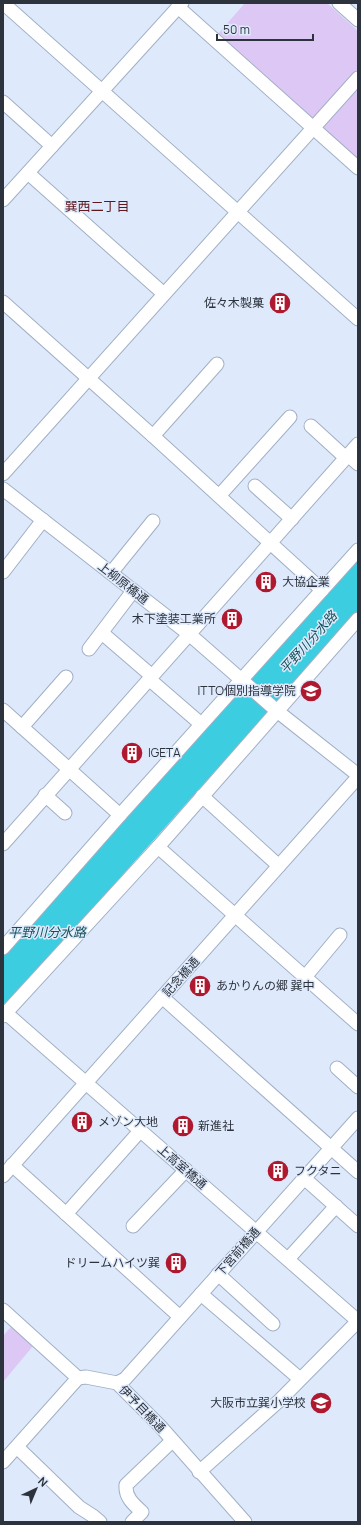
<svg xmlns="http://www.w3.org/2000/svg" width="361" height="1525" font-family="Manrope,'Noto Sans JP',sans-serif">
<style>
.green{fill:#ddc7f5}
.water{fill:#3dcde1}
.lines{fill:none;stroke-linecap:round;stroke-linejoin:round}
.minor-casing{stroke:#a1b0c5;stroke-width:15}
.minor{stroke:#fff;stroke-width:13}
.labels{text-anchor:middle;stroke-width:3;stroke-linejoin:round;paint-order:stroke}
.poi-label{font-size:12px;fill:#2d333c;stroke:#deeafc;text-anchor:start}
.street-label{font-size:12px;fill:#2d333c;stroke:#deeafc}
.neighbourhood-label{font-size:13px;fill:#5e181e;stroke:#deeafc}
.water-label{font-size:13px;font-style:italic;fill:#155159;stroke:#deeafc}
</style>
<rect width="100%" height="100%" fill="#deeafc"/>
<!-- green -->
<g class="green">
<path d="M245 3H327L358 31V69L313 120 217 35Z"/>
<path d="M358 86V166L318 130Z"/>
<path d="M11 1327 33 1346 3 1382V1336Z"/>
</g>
<!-- water -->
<path class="water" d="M358 558V611L3 1009V955Z"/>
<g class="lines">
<!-- minor casing -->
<g class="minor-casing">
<g id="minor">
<path d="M3 3 358 319"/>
<path d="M339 3 358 20"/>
<path d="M178 7 358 168"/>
<path d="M3 102 52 146"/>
<path d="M28 173 164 294"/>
<path d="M3 200 182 3"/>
<path d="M3 302 153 436 322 590"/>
<path d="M311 426 346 458"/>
<path d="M153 436 217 364"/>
<path d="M348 455 358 464"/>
<path d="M3 474 358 78"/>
<path d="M255 486 292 519"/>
<path d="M3 489 189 634 277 711 358 775"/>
<path d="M219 496 290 417"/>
<path d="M3 572 43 520"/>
<path d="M111 573 153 521"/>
<path d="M102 633 152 676"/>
<path d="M89 649 133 591"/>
<path d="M149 679 201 724"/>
<path d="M3 710 120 815"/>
<path d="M22 727 66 677"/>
<path d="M45 795 65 813"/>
<path d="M202 796 279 866"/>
<path d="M3 844 358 444"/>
<path d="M158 847 358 1024"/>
<path d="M3 948 120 815 358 550"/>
<path d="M305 977 340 935"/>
<path d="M162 997 358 1172"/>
<path d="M6 1013 358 1321"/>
<path d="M3 1016 158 847 358 619"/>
<path d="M337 1068 358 1087"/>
<path d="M12 1165 180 1317"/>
<path d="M3 1176 358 777"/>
<path d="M304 1178 358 1226"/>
<path d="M66 1214 140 1131"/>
<path d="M133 1226 186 1170"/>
<path d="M288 1259 336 1206"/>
<path d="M218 1274 273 1324"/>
<path d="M201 1294 300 1379"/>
<path d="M3 1310 78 1378"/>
<path d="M78 1378 86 1377 117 1383 160 1426 245 1522"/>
<path d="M117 1383 125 1379 358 1118"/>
<path d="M17 1447 79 1507 93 1516 100 1522"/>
<path d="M3 1462 78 1378"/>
<path d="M199 1472 280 1400 358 1321"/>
<path d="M132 1522 142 1512C133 1504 125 1497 126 1485L172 1441"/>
</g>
</g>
<!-- minor -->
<use href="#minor" class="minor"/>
</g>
<!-- icons -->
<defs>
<g id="building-disc" transform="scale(1.15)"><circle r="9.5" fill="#ae1930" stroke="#deeafc"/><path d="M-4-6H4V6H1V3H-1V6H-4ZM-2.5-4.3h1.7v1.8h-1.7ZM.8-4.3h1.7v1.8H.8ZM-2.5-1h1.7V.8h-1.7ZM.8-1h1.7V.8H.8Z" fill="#fff"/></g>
<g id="school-disc" transform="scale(1.15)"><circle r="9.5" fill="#ae1930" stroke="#deeafc"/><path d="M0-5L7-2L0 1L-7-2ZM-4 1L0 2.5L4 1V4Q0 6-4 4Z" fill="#fff"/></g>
</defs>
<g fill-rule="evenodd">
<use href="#building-disc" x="280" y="303"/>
<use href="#building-disc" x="266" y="582"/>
<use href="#building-disc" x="232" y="619"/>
<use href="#school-disc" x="311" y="691"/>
<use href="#building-disc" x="132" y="753"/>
<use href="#building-disc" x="200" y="986"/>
<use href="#building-disc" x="82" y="1122"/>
<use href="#building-disc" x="183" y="1126"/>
<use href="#building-disc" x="278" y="1171"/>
<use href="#building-disc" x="176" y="1263"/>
<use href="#school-disc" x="321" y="1403"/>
</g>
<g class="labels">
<!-- poi labels -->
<g class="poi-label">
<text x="264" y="307" text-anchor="end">佐々木製菓</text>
<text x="282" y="586">大協企業</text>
<text x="216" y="623" text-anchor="end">木下塗装工業所</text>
<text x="296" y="695" text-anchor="end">ITTO個別指導学院</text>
<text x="148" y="757">IGETA</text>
<text x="216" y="990">あかりんの郷 巽中</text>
<text x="98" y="1126">メゾン大地</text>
<text x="198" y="1130">新進社</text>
<text x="294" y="1175">フクタニ</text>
<text x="160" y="1267" text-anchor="end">ドリームハイツ巽</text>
<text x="306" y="1407" text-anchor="end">大阪市立巽小学校</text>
</g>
<!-- street labels -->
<g class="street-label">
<text transform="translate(123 583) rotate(38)" y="4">上柳原橋通</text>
<text transform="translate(181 977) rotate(-48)" y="4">記念橋通</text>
<text transform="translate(182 1167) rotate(41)" y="4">上高室橋通</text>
<text transform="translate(238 1252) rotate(-49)" y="4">下宮前橋通</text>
<text transform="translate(142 1409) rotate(46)" y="4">伊予目橋通</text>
</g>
<!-- neighbourhood labels -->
<g class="neighbourhood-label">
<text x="97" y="211">巽西二丁目</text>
</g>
<!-- water labels -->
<g class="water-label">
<text transform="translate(308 642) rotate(-48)" y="5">平野川分水路</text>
<text x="47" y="937">平野川分水路</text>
</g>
</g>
<!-- border -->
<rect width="361" height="1525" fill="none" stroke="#2d333c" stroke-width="8"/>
<!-- north arrow -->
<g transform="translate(36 1489) rotate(44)" stroke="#deeafc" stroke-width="3" paint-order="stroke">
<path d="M0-3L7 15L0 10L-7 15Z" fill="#2d333c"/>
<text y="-6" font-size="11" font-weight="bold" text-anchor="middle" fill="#2d333c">N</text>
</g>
<!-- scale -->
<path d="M217 34v6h96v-6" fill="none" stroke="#2d333c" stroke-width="2"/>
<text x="223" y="34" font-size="12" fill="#2d333c" stroke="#deeafc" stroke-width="3" paint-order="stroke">50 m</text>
</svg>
